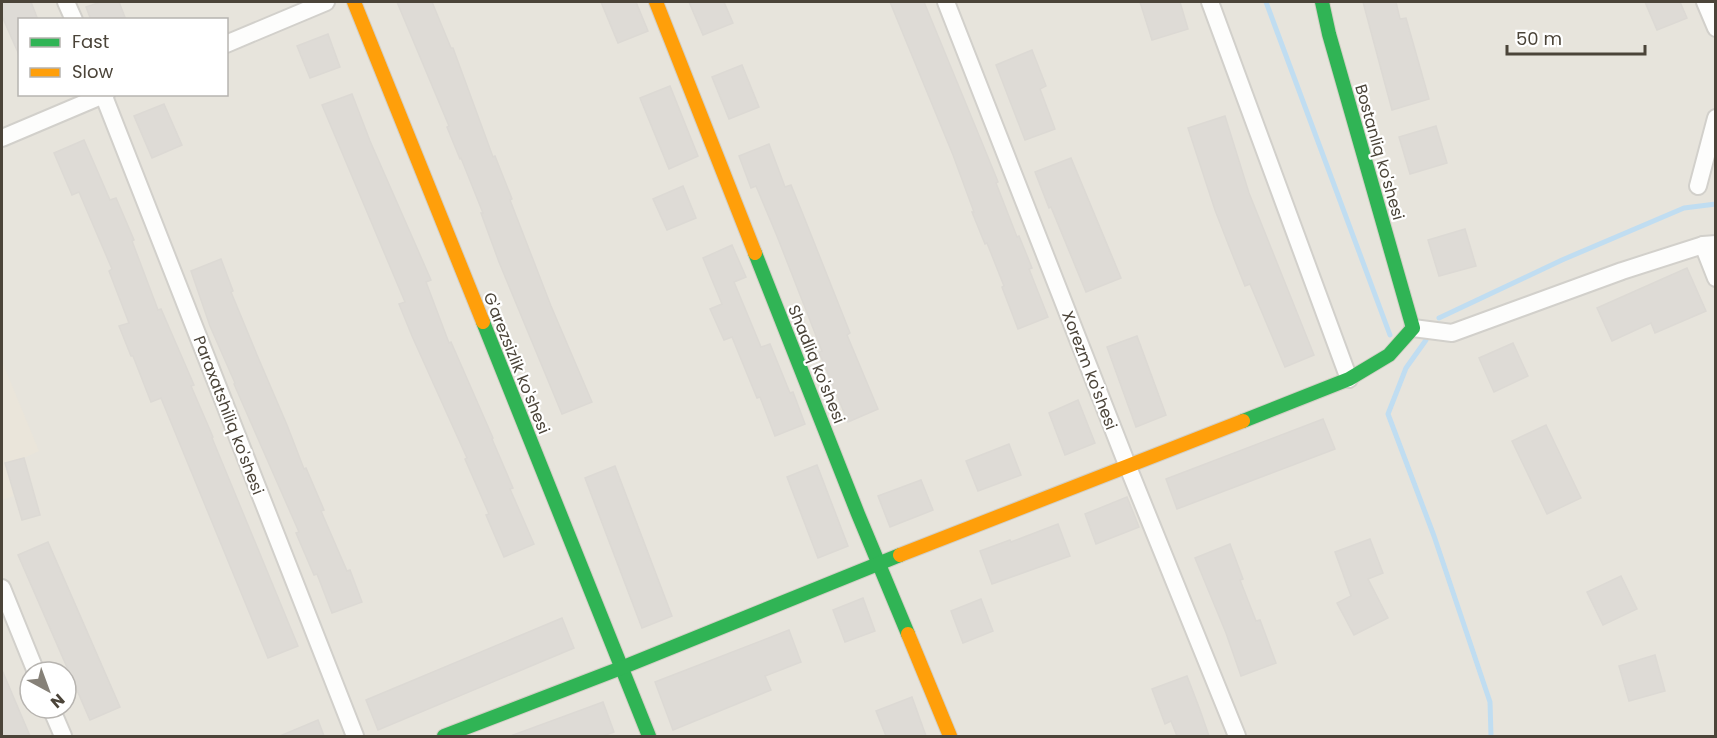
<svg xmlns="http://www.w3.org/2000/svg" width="1717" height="738" font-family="Poppins,sans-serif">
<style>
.residential{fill:#e7e4dc;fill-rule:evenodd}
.education{fill:#eae5da}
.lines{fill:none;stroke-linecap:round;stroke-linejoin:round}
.stream{stroke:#c0ddf1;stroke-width:5}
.building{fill:#dedbd6;stroke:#dcd9d4;stroke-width:1.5}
.street-casing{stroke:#d2d0cb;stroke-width:20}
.fast-casing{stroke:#d3cfc5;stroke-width:16}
.slow-casing{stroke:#d3cfc5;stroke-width:16}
.street{stroke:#fdfdfc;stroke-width:16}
.fast{stroke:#30b455;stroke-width:14}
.slow{stroke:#ff9f0a;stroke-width:14}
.labels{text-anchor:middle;stroke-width:4.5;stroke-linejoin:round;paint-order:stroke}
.street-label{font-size:16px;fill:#4b4439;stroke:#fff}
</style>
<rect width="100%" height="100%" fill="#f4f2ee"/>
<!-- residential -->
<path class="residential" d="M2 2H1715V736H2ZM20 20H226V94H20ZM30 672H66V708H30Z"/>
<!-- education -->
<path class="education" d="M2 361 39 451 24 458 5 463 14 496 2 500Z"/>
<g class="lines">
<!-- stream -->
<g class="stream">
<path d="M1266 2 1390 335"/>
<path d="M1439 318 1562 260 1684 208 1716 204"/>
<path d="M1426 340 1406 368 1388 414 1434 536 1490 702 1491 736"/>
</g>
</g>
<!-- building -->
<g class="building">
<path d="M2 2H31L38 20H20V57L2 16Z"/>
<path d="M101 2H119L126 20H91L86 7Z"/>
<path d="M397 2H432L451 48H453L493 157 495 156 512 199 510 200 551 306 592 402 562 414 499 262 481 213H483L461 158 460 159 447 127 449 126Z"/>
<path d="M601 2H636L648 31 618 43Z"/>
<path d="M689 2H724L733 23 703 35Z"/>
<path d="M890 2H924L985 150 998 182 996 183 1017 237 1019 236 1032 268 1029 269 1048 317 1018 329 1002 287 1004 286 987 243 985 244 972 212H974L953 155Z"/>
<path d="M1140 2H1180L1188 29 1152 40Z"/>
<path d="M1363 2H1396L1400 19 1406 18 1429 99 1392 110Z"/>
<path d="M1645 2H1680L1687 18 1657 30Z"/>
<path d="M328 34 340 67 310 78 297 46Z"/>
<path d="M1032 50 1046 86 1040 89 1055 129 1025 140 996 65Z"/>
<path d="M742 65 759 107 729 119 712 77Z"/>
<path d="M670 86 698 156 669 169 640 98Z"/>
<path d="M352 94 370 141 431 280 426 282 449 343 451 342 493 438 492 439 513 488 510 489 534 544 504 557 486 515 489 514 465 459 467 458 412 336 399 304 405 302 322 105Z"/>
<path d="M164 104 182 145 152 158 134 116Z"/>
<path d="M1225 116 1249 193 1314 355 1285 367 1250 284 1245 286 1229 246 1215 210 1188 128Z"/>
<path d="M1436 126 1447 163 1410 174 1399 137Z"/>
<path d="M84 140 110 200 116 198 134 240 132 241 158 310 161 309 181 355 194 385 191 386 213 437 212 438 298 646 268 658 161 398 151 402 133 356H131L119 326 129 323 109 271 112 269 79 192 72 195 54 153Z"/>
<path d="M769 144 785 187 791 185 804 217 850 333 847 335 878 409 848 422 819 352 822 351 777 236 756 186 751 188 739 156Z"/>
<path d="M1071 158 1121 278 1086 292 1051 207 1049 208 1035 172Z"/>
<path d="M683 186 696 218 667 230 653 199Z"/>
<path d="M1465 229 1476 266 1439 276 1428 240Z"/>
<path d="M732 245 746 277 734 282 761 347 770 344 790 393 793 392 805 424 775 436 760 397 757 398 732 337 724 340 710 309 722 304 703 258Z"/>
<path d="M221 259 233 291 231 292 257 355 287 425 304 469 306 468 324 510 321 511 347 571 350 570 362 602 332 613 317 574 314 575 296 533 299 532 234 384 235 383 210 326 191 271Z"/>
<path d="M1687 268 1706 311 1655 333 1651 323 1612 341 1597 308Z"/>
<path d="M1137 336 1166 415 1136 427 1107 347Z"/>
<path d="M1513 343 1528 376 1494 392 1479 358Z"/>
<path d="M1078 400 1095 443 1065 455 1049 413Z"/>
<path d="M1323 419 1335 449 1177 509 1166 479Z"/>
<path d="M1546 425 1581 498 1547 514 1512 441Z"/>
<path d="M1009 444 1021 475 978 491 966 461Z"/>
<path d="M24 458 40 515 22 520 5 463Z"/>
<path d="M817 465 848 546 818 558 787 477Z"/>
<path d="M615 466 672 616 642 628 585 478Z"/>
<path d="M921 480 933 510 890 527 878 496Z"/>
<path d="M1127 497 1139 527 1096 544 1085 514Z"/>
<path d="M1058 524 1070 556 992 584 980 551 1010 540 1011 542Z"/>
<path d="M1370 539 1383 573 1368 579 1388 618 1354 635 1337 603 1351 596 1335 552Z"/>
<path d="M48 542 120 707 90 720 18 555Z"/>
<path d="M1230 544 1243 579 1240 580 1256 621 1260 620 1276 663 1241 676 1226 633 1195 558Z"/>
<path d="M1621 576 1637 609 1603 625 1587 592Z"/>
<path d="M863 598 875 631 845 642 833 610Z"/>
<path d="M981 599 993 631 963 643 951 611Z"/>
<path d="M562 618 574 648 378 730 366 700Z"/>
<path d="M789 630 801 662 765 676 771 690 673 730 655 682Z"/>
<path d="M1655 655 1665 691 1629 701 1619 666Z"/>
<path d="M2 670 30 736H2Z"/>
<path d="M1187 676 1200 710 1209 736H1177L1171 721 1165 724 1152 689Z"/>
<path d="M912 697 926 736H886L876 711Z"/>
<path d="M603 702 614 732 603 736H514L513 735Z"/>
<path d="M318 720 324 736H280Z"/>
</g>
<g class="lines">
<!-- street casing -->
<g class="street-casing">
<g id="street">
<path d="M66 2 74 20"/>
<path d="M946 2 1128 467 1237 736"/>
<path d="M1210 2 1349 379"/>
<path d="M1705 2 1716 28"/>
<path d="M226 44 326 2"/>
<path d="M103 94 355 736"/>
<path d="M2 138 106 94"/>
<path d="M1698 186 1716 118"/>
<path d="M1703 245 1716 278"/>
<path d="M1413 328 1452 333 1622 271 1703 245 1716 244"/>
<path d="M2 588 36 672"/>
<path d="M51 708 63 736"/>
</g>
</g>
<!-- fast casing -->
<g class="fast-casing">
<g id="fast">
<path d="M755 253 858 514 908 634"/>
<path d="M483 322 649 736"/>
<path d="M1243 421 1349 379 1389 355 1413 328 1329 34 1322 2"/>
<path d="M444 736 621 668 900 555"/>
</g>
</g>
<!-- slow casing -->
<g class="slow-casing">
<g id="slow">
<path d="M354 2 483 322"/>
<path d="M656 2 755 253"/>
<path d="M900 555 1243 421"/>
<path d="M908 634 950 736"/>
</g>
</g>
<!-- street -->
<use href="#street" class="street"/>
<!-- fast -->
<use href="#fast" class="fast"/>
<!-- slow -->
<use href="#slow" class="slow"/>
</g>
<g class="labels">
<!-- street labels -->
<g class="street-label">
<text transform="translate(1380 152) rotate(74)" y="6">Bostanliq ko'shesi</text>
<text transform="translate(517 363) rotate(68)" y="6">G'arezsizlik ko'shesi</text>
<text transform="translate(817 364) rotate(68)" y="6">Shadliq ko'shesi</text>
<text transform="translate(1090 370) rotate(69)" y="6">Xorezm ko'shesi</text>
<text transform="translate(229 415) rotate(69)" y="6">Paraxatshiliq ko'shesi</text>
</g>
</g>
<!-- border -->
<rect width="1717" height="738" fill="none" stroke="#4b4439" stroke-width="6"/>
<!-- legend -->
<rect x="18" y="18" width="210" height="78" fill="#ffffff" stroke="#b7b4b0" stroke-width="1.5"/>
<rect x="30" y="38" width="30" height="9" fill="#30b455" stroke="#b7b4b0" stroke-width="1.5"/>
<text x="72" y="48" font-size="18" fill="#4b4439">Fast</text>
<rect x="30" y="68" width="30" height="9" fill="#ff9f0a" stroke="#b7b4b0" stroke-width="1.5"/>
<text x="72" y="78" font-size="18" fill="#4b4439">Slow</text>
<!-- north arrow -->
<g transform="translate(48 690) rotate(139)"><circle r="28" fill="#ffffff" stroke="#b7b4b0" stroke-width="1.5"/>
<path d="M0-4.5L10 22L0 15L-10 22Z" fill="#868178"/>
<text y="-9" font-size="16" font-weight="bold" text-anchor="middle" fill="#4b4439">N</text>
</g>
<!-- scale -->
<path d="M1507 45v9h138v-9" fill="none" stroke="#4b4439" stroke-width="3"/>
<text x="1516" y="45" font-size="18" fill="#4b4439" stroke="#ffffff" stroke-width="4.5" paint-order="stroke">50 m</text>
</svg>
